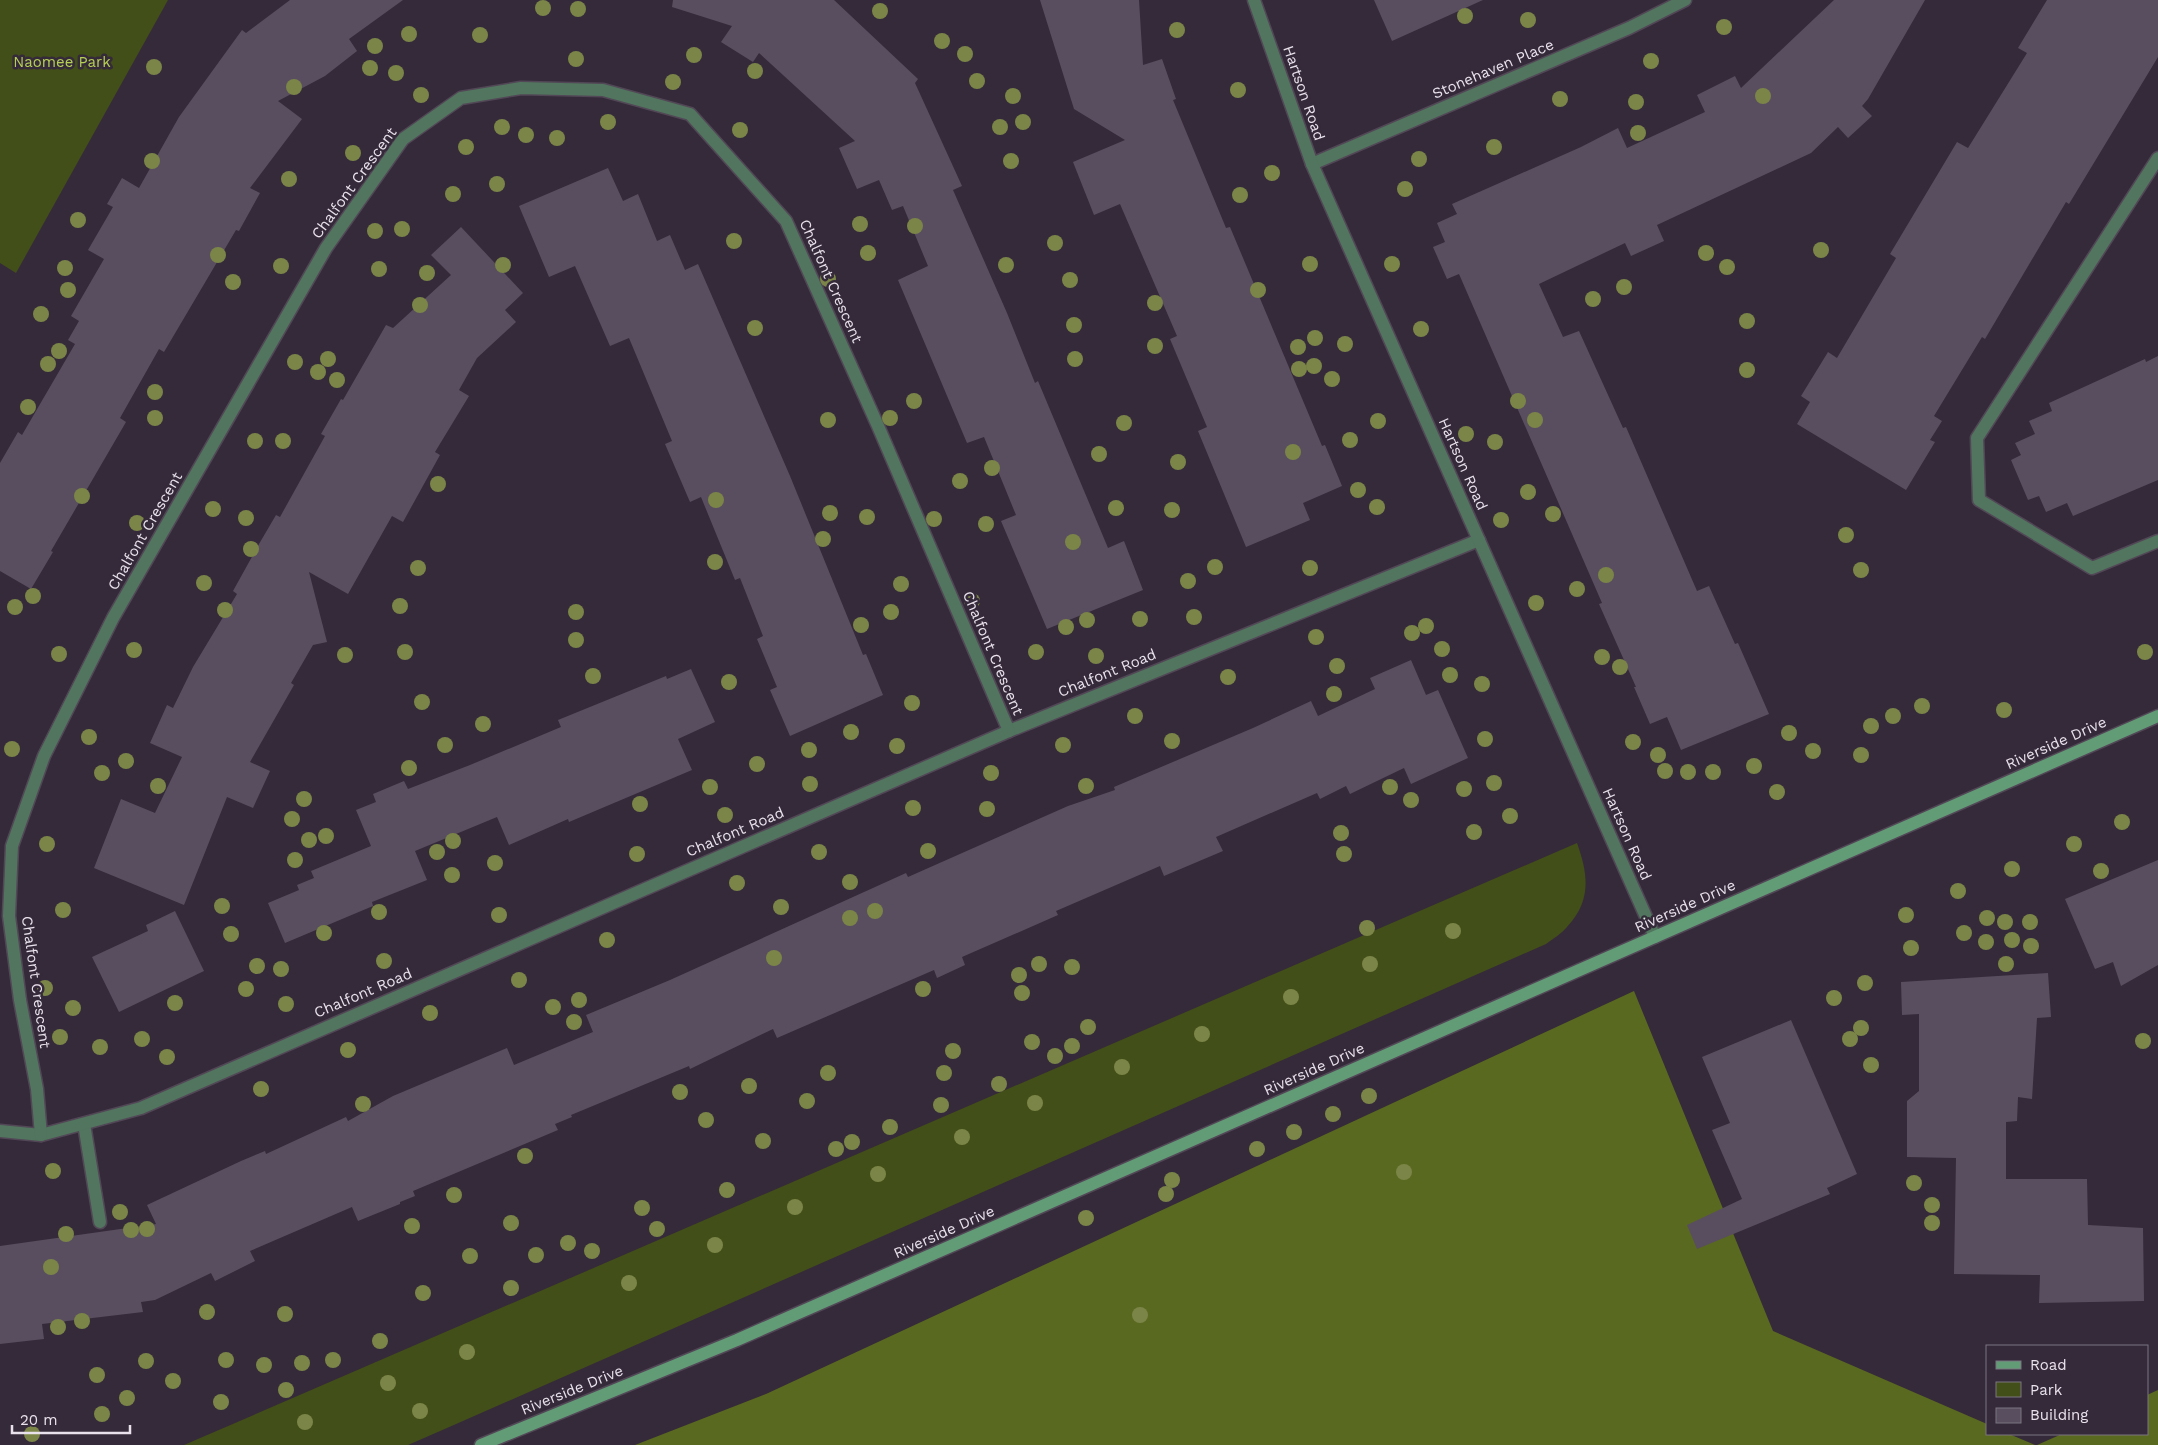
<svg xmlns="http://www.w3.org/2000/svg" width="2158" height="1445" font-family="'Work Sans',sans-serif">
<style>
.green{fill:#434f18}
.forest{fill:#5a6920}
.building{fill:#594e5f}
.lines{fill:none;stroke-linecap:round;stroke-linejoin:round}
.service-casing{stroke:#524756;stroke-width:15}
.minor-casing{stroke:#524756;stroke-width:15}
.tertiary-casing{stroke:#524756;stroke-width:15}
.secondary-casing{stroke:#524756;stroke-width:15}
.service{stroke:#51755e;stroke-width:12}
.minor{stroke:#51755e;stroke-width:12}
.tertiary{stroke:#51755e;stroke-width:12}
.secondary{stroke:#629c77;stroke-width:12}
.tree{fill:#7b8548}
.labels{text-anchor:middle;stroke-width:5;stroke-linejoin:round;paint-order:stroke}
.park-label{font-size:15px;fill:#b5d053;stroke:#352a3a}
.street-label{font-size:15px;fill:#e9e2ec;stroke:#352a3a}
</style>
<rect width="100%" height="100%" fill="#352a3a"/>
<!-- green -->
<g class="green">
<path d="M0 0H168L16 273 0 263Z"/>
<path d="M1577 843C1588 874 1592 900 1567 927 1562 933 1553 939 1546 944L447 1428 408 1445H184Z"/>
</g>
<!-- forest -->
<g class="forest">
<path d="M1634 991 1773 1331 1987 1424V1434H2009L2035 1445H635L766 1394Z"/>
<path d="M2158 1390V1445H2037L2062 1434H2147V1395Z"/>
</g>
<!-- building -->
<g class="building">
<path d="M290 0H403L349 39 357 51 325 76 278 101 302 119 250 188 260 193 239 231 236 230 164 352 159 349 120 418 126 422 51 551 53 552 31 589 0 571V463L18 432 22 435 75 344 68 340 79 321 71 316 104 259 88 250 113 207 107 204 122 178 139 188 179 117 242 30 246 33Z"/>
<path d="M673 0H834L918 79 915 83 962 186 953 190 1007 313 1035 383 1038 381 1108 548 1124 541 1143 590 1047 629 1001 521 1016 515 984 437 967 443 898 280 928 266 903 206 892 210 879 180 857 189 839 148 855 141 759 53 753 62 721 42 732 26 672 7Z"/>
<path d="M1040 0H1139L1143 65 1162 59 1176 99 1173 100 1226 228 1230 227 1322 446 1325 445 1342 486 1303 503 1310 520 1246 547 1198 431 1207 427 1170 339 1177 336 1120 204 1094 215 1073 162 1125 140 1074 109Z"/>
<path d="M1374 0H1483L1392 41Z"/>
<path d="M1834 0H1925L1868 99 1862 106 1872 116 1848 138 1838 127 1811 153 1657 225 1664 241 1631 256 1625 243 1539 284 1563 337 1579 331 1623 428 1626 427 1697 591 1709 586 1735 644 1738 643 1769 714 1681 750 1667 717 1650 724 1634 687H1636L1599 604 1602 603 1459 274 1447 279 1433 247 1445 242 1437 223 1457 214 1452 204 1581 147 1618 128 1627 148 1705 112 1697 95 1735 76 1741 88Z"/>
<path d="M2047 0H2158V57L2069 204 2066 202 1985 339 1982 337 1934 416 1942 421 1930 440 1935 442 1906 490 1797 424 1810 402 1801 396 1828 352 1837 358 1896 258 1890 254 1957 142 1968 148 2027 53 2018 48Z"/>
<path d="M608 168 623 201 638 194 657 241 670 235 685 270 698 264 790 476 863 655 866 654 883 695 790 736 770 690 777 687 757 639 763 636 740 578 735 580 701 497 690 502 665 444 672 441 629 338 610 346 575 266 549 277 519 206Z"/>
<path d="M461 227 523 293 505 310 516 322 477 358 459 390 469 396 435 452 440 455 403 522 392 516 348 594 309 572 327 642 313 645 291 683 294 685 250 762 270 771 253 808 227 797 184 905 94 868 121 799 155 813 182 757 150 743 167 705 173 708 193 667 237 594 233 591 259 544 276 515 280 517 325 436 321 434 341 399 343 400 386 325 393 328 451 275 431 255Z"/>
<path d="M2158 356V480L2073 516 2067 503 2046 512 2039 496 2028 500 2011 460 2021 455 2015 443 2035 434 2029 421 2052 411 2049 403 2145 359 2146 362Z"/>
<path d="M1411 660 1426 695 1438 690 1468 758 1411 784 1404 768 1350 794 1346 786 1320 799 1317 793 1216 837 1223 851 1164 876 1160 866 1056 911 1058 915 962 957 965 965 937 978 934 970 777 1038 773 1029 690 1069 689 1066 571 1115 572 1117 555 1124 558 1130 413 1191 415 1196 400 1202V1204L358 1221 352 1207 250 1251 255 1261 215 1281 211 1273 155 1300 141 1302 143 1312 42 1324 44 1339 0 1344V1246L156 1224 147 1205 241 1161 265 1151 266 1154 346 1117 348 1121 393 1096 507 1048 514 1065 593 1032 586 1015 670 980 906 873 908 877 1068 806 1115 790 1114 787 1253 728 1311 701 1318 716 1375 689 1370 678Z"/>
<path d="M691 669 715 722 678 739 692 770 569 822 568 819 509 845 497 817 415 851 427 880 372 902 373 906 285 943 268 903 299 890 297 885 314 878 311 871 371 846 356 810 376 802 373 794 404 781 408 789 470 765 561 727 558 720 666 676 667 679Z"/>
<path d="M2158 860V965L2121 986 2113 962 2095 969 2065 899Z"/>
<path d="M175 911 204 971 119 1012 92 957 148 931 146 925Z"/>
<path d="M2048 973 2051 1017 2037 1018 2032 1099 2018 1097 2017 1121 2006 1122V1179H2087L2088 1225 2143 1228 2144 1301 2039 1303 2040 1275 1954 1274 1956 1158 1907 1157V1101L1919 1091V1014L1902 1015 1901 982Z"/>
<path d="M1791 1020 1857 1174 1827 1188 1830 1194 1697 1249 1687 1225 1742 1199 1712 1130 1730 1123 1702 1057Z"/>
</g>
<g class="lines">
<!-- service casing -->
<g class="service-casing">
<g id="service">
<path d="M2158 158 1977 438 1979 500 2092 568 2158 541"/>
<path d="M84 1124 100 1222"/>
</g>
</g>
<!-- minor casing -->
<g class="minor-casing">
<g id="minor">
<path d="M1312 164 1629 28 1685 0"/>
<path d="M0 1131 41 1135 141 1108 1009 731 1479 540"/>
<path d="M41 1135 37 1089 20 1000 9 916 12 846 44 756 113 618 326 248 403 139 461 98 521 88 603 90 690 114 786 221 878 426 1009 731"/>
</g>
</g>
<!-- tertiary casing -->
<g class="tertiary-casing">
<path id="tertiary" d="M1254 0 1312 164 1655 937"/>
</g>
<!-- secondary casing -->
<g class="secondary-casing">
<path id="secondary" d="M481 1445 737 1340 2158 716"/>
</g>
<!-- service -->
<use href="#service" class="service"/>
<!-- minor -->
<use href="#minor" class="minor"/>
<!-- tertiary -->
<use href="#tertiary" class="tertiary"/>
<!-- secondary -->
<use href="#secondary" class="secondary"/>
</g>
<!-- trees -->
<g class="tree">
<circle cx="543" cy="8" r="8"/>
<circle cx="578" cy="9" r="8"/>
<circle cx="880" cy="11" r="8"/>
<circle cx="1465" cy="16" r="8"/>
<circle cx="1528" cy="20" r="8"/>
<circle cx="1724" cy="27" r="8"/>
<circle cx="1177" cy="30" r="8"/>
<circle cx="409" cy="34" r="8"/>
<circle cx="480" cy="35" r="8"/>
<circle cx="942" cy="41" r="8"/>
<circle cx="375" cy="46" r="8"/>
<circle cx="965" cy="54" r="8"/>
<circle cx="694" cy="55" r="8"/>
<circle cx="576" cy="59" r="8"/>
<circle cx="1651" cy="61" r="8"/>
<circle cx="154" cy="67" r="8"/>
<circle cx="370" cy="68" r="8"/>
<circle cx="755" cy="71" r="8"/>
<circle cx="396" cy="73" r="8"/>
<circle cx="977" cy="81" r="8"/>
<circle cx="673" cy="82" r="8"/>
<circle cx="294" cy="87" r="8"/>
<circle cx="1238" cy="90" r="8"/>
<circle cx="421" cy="95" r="8"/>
<circle cx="1013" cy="96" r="8"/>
<circle cx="1763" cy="96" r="8"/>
<circle cx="1560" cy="99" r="8"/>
<circle cx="1636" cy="102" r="8"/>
<circle cx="608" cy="122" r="8"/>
<circle cx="1023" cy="122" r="8"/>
<circle cx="502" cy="127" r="8"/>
<circle cx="1000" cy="127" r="8"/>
<circle cx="740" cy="130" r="8"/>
<circle cx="1638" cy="133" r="8"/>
<circle cx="526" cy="135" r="8"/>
<circle cx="557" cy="138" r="8"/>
<circle cx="466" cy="147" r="8"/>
<circle cx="1494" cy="147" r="8"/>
<circle cx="353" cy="153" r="8"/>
<circle cx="1419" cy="159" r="8"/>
<circle cx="152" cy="161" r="8"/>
<circle cx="1011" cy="161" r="8"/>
<circle cx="1272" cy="173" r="8"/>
<circle cx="289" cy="179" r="8"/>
<circle cx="497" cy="184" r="8"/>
<circle cx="1405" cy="189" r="8"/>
<circle cx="453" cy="194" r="8"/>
<circle cx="1240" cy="195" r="8"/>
<circle cx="78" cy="220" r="8"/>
<circle cx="860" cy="224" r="8"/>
<circle cx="915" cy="226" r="8"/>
<circle cx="402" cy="229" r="8"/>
<circle cx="375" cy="231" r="8"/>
<circle cx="734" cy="241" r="8"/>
<circle cx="1055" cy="243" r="8"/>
<circle cx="1821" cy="250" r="8"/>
<circle cx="868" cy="253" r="8"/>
<circle cx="1706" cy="253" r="8"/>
<circle cx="218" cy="255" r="8"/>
<circle cx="1310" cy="264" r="8"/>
<circle cx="1392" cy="264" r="8"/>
<circle cx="503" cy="265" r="8"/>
<circle cx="1006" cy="265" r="8"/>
<circle cx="281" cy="266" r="8"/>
<circle cx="1727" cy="267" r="8"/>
<circle cx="65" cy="268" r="8"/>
<circle cx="379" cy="269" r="8"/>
<circle cx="427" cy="273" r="8"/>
<circle cx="828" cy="279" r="8"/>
<circle cx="1070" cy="280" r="8"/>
<circle cx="233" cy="282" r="8"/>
<circle cx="1624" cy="287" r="8"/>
<circle cx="68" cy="290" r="8"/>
<circle cx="1258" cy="290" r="8"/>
<circle cx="1593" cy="299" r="8"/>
<circle cx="1155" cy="303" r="8"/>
<circle cx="420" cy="305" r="8"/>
<circle cx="41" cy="314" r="8"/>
<circle cx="1747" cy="321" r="8"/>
<circle cx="1074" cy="325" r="8"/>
<circle cx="755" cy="328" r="8"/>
<circle cx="1421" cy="329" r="8"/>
<circle cx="1315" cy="338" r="8"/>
<circle cx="1345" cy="344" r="8"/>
<circle cx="1155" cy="346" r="8"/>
<circle cx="1298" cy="347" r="8"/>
<circle cx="59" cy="351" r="8"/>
<circle cx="328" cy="359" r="8"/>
<circle cx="1075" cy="359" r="8"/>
<circle cx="295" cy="362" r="8"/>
<circle cx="48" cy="364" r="8"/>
<circle cx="1314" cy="366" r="8"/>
<circle cx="1299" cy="369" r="8"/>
<circle cx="1747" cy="370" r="8"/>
<circle cx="318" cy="372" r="8"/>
<circle cx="1332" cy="379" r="8"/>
<circle cx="337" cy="380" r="8"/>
<circle cx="155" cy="392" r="8"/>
<circle cx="914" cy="401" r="8"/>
<circle cx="1518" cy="401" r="8"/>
<circle cx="28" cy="407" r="8"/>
<circle cx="155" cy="418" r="8"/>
<circle cx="890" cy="418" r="8"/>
<circle cx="828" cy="420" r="8"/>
<circle cx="1535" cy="420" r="8"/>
<circle cx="1378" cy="421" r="8"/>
<circle cx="1124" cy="423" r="8"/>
<circle cx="1466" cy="434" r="8"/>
<circle cx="1350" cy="440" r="8"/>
<circle cx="255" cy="441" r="8"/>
<circle cx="283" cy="441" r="8"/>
<circle cx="1495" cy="442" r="8"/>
<circle cx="1293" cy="452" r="8"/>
<circle cx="1099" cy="454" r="8"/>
<circle cx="1178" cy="462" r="8"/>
<circle cx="992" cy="468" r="8"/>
<circle cx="960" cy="481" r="8"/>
<circle cx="438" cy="484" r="8"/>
<circle cx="1358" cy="490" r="8"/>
<circle cx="1528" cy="492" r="8"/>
<circle cx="82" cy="496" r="8"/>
<circle cx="716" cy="500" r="8"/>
<circle cx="1377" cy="507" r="8"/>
<circle cx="1116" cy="508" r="8"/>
<circle cx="213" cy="509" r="8"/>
<circle cx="1172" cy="510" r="8"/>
<circle cx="830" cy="513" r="8"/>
<circle cx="1553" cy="514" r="8"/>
<circle cx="867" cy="517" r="8"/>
<circle cx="246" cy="518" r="8"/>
<circle cx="934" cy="519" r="8"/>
<circle cx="1501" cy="520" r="8"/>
<circle cx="137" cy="523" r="8"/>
<circle cx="986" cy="524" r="8"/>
<circle cx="1846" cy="535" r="8"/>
<circle cx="823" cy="539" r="8"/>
<circle cx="1073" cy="542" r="8"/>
<circle cx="251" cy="549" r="8"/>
<circle cx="715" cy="562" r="8"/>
<circle cx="1215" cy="567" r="8"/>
<circle cx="418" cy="568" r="8"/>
<circle cx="1310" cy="568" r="8"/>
<circle cx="1861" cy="570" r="8"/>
<circle cx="1606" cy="575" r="8"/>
<circle cx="1188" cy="581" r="8"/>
<circle cx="204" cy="583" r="8"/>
<circle cx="901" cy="584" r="8"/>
<circle cx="1577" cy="589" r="8"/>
<circle cx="33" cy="596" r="8"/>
<circle cx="972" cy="601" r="8"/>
<circle cx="1536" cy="603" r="8"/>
<circle cx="400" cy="606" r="8"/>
<circle cx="15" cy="607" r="8"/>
<circle cx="225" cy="610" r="8"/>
<circle cx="576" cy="612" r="8"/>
<circle cx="891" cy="612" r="8"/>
<circle cx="1194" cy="617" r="8"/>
<circle cx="1140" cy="619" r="8"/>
<circle cx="1087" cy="620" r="8"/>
<circle cx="861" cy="625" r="8"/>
<circle cx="1426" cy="626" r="8"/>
<circle cx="1066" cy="627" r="8"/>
<circle cx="1412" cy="633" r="8"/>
<circle cx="1316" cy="637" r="8"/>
<circle cx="576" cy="640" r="8"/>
<circle cx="1442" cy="649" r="8"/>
<circle cx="134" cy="650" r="8"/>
<circle cx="405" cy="652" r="8"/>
<circle cx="1036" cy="652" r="8"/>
<circle cx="2145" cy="652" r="8"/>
<circle cx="59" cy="654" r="8"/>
<circle cx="345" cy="655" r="8"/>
<circle cx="1096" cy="656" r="8"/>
<circle cx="1602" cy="657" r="8"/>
<circle cx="1337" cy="666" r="8"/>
<circle cx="1620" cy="667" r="8"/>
<circle cx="1450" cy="675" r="8"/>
<circle cx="593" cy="676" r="8"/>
<circle cx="1228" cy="677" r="8"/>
<circle cx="729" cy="682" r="8"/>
<circle cx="1482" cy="684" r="8"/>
<circle cx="1334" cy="694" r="8"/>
<circle cx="422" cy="702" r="8"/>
<circle cx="912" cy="703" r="8"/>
<circle cx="1922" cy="706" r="8"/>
<circle cx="2004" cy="710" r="8"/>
<circle cx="1135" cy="716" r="8"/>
<circle cx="1893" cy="716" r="8"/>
<circle cx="483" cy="724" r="8"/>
<circle cx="1871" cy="726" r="8"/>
<circle cx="851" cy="732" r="8"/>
<circle cx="1789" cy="733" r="8"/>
<circle cx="89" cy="737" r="8"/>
<circle cx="1485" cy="739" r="8"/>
<circle cx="1172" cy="741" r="8"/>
<circle cx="1633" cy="742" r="8"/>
<circle cx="445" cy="745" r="8"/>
<circle cx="1063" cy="745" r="8"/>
<circle cx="897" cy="746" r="8"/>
<circle cx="12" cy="749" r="8"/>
<circle cx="809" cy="750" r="8"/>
<circle cx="1813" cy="751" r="8"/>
<circle cx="1658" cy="755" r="8"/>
<circle cx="1861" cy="755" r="8"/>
<circle cx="126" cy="761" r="8"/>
<circle cx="757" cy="764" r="8"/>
<circle cx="1754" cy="766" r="8"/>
<circle cx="409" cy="768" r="8"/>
<circle cx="1665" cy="771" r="8"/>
<circle cx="1688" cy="772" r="8"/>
<circle cx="1713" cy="772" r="8"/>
<circle cx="102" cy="773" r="8"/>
<circle cx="991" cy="773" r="8"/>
<circle cx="1494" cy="783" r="8"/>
<circle cx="810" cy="784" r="8"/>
<circle cx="158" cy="786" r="8"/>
<circle cx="1086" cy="786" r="8"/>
<circle cx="710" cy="787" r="8"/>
<circle cx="1390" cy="787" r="8"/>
<circle cx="1464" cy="789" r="8"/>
<circle cx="1777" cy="792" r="8"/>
<circle cx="304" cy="799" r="8"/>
<circle cx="1411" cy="800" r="8"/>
<circle cx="640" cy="804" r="8"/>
<circle cx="913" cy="808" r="8"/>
<circle cx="987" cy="809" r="8"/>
<circle cx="725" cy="815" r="8"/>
<circle cx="1510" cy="816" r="8"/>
<circle cx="292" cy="819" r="8"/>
<circle cx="2122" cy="822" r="8"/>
<circle cx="1474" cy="832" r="8"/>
<circle cx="1341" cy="833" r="8"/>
<circle cx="326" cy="836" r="8"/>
<circle cx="309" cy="840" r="8"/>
<circle cx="453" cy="841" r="8"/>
<circle cx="47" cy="844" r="8"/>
<circle cx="2074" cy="844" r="8"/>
<circle cx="928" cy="851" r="8"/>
<circle cx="437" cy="852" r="8"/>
<circle cx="819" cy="852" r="8"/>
<circle cx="637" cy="854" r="8"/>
<circle cx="1344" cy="854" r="8"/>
<circle cx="295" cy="860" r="8"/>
<circle cx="495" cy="863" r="8"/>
<circle cx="2012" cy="869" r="8"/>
<circle cx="2101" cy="871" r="8"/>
<circle cx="452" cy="875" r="8"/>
<circle cx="850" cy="882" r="8"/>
<circle cx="737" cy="883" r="8"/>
<circle cx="1958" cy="891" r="8"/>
<circle cx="222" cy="906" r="8"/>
<circle cx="781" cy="907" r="8"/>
<circle cx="63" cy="910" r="8"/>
<circle cx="875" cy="911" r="8"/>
<circle cx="379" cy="912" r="8"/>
<circle cx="499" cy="915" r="8"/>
<circle cx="1906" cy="915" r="8"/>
<circle cx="850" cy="918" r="8"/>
<circle cx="1987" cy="918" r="8"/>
<circle cx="2005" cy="922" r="8"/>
<circle cx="2030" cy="922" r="8"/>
<circle cx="1367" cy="928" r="8"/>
<circle cx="1453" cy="931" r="8"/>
<circle cx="324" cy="933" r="8"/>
<circle cx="1964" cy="933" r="8"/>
<circle cx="231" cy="934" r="8"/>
<circle cx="607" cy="940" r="8"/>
<circle cx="2012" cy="940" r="8"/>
<circle cx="1986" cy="942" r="8"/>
<circle cx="2031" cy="946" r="8"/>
<circle cx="1911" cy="948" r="8"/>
<circle cx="774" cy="958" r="8"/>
<circle cx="384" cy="961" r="8"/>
<circle cx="1039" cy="964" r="8"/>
<circle cx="1370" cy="964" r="8"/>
<circle cx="2006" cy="964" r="8"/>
<circle cx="257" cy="966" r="8"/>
<circle cx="1072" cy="967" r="8"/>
<circle cx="281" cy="969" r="8"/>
<circle cx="1019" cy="975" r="8"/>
<circle cx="519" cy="980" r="8"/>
<circle cx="1865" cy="983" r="8"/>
<circle cx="45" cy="988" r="8"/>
<circle cx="246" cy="989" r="8"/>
<circle cx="923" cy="989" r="8"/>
<circle cx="1022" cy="993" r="8"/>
<circle cx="1291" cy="997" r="8"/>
<circle cx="1834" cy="998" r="8"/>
<circle cx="579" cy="1000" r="8"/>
<circle cx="175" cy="1003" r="8"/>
<circle cx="286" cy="1004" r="8"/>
<circle cx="553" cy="1007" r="8"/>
<circle cx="73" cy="1008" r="8"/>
<circle cx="430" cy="1013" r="8"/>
<circle cx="574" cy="1022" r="8"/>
<circle cx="1088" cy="1027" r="8"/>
<circle cx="1861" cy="1028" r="8"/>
<circle cx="1202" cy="1034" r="8"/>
<circle cx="60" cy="1037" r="8"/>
<circle cx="142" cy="1039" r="8"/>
<circle cx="1850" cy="1039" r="8"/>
<circle cx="2143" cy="1041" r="8"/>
<circle cx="1032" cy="1042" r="8"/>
<circle cx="1072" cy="1046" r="8"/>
<circle cx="100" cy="1047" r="8"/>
<circle cx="348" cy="1050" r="8"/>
<circle cx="953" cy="1051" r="8"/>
<circle cx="1055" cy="1056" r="8"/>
<circle cx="167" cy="1057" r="8"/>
<circle cx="1871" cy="1065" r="8"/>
<circle cx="1122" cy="1067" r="8"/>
<circle cx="828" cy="1073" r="8"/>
<circle cx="944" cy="1073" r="8"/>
<circle cx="999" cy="1084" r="8"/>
<circle cx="749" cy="1086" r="8"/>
<circle cx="261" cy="1089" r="8"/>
<circle cx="680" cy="1092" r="8"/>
<circle cx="1369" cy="1096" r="8"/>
<circle cx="807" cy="1101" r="8"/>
<circle cx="1035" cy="1103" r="8"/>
<circle cx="363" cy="1104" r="8"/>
<circle cx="941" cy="1105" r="8"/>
<circle cx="1333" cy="1114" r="8"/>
<circle cx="706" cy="1120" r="8"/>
<circle cx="890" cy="1127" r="8"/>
<circle cx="1294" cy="1132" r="8"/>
<circle cx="962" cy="1137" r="8"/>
<circle cx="763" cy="1141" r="8"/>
<circle cx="852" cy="1142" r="8"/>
<circle cx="836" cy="1149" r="8"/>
<circle cx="1257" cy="1149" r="8"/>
<circle cx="525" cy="1156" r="8"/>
<circle cx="53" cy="1171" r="8"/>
<circle cx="1404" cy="1172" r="8"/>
<circle cx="878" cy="1174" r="8"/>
<circle cx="1172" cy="1180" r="8"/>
<circle cx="1914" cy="1183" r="8"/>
<circle cx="727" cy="1190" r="8"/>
<circle cx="1166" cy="1194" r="8"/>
<circle cx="454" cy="1195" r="8"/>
<circle cx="1932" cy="1205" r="8"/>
<circle cx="795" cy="1207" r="8"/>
<circle cx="642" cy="1208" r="8"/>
<circle cx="120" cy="1212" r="8"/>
<circle cx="1086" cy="1218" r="8"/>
<circle cx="511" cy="1223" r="8"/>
<circle cx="1932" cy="1223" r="8"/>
<circle cx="412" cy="1226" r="8"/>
<circle cx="147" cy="1229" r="8"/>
<circle cx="657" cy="1229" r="8"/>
<circle cx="131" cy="1230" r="8"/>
<circle cx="66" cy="1234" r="8"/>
<circle cx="568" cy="1243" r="8"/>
<circle cx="715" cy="1245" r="8"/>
<circle cx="592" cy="1251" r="8"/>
<circle cx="536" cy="1255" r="8"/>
<circle cx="470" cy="1256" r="8"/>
<circle cx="51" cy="1267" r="8"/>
<circle cx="629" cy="1283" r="8"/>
<circle cx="511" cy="1288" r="8"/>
<circle cx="423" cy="1293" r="8"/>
<circle cx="207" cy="1312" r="8"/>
<circle cx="285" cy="1314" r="8"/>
<circle cx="1140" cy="1315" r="8"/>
<circle cx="82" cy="1321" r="8"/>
<circle cx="58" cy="1327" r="8"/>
<circle cx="380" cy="1341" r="8"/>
<circle cx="467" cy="1352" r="8"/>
<circle cx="226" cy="1360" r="8"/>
<circle cx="333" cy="1360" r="8"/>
<circle cx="146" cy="1361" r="8"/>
<circle cx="302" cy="1363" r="8"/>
<circle cx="264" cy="1365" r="8"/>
<circle cx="97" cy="1375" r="8"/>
<circle cx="173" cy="1381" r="8"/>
<circle cx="388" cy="1383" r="8"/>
<circle cx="286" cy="1390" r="8"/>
<circle cx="127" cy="1398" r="8"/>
<circle cx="221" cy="1402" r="8"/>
<circle cx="420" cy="1411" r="8"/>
<circle cx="102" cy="1414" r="8"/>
<circle cx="305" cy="1422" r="8"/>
<circle cx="32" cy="1434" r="8"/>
</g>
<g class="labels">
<!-- park labels -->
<g class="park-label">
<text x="62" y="67">Naomee Park</text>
</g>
<!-- street labels -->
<g class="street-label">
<text transform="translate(1493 69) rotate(-23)" y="5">Stonehaven Place</text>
<text transform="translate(1304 93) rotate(71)" y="5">Hartson Road</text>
<text transform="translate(354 183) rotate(-54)" y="5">Chalfont Crescent</text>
<text transform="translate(831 281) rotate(66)" y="5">Chalfont Crescent</text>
<text transform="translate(1463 464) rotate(66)" y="5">Hartson Road</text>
<text transform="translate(145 531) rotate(-60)" y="5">Chalfont Crescent</text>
<text transform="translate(993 653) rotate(67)" y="5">Chalfont Crescent</text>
<text transform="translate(1107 673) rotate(-22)" y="5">Chalfont Road</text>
<text transform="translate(2056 743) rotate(-24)" y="5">Riverside Drive</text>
<text transform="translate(735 832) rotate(-23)" y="5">Chalfont Road</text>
<text transform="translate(1627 834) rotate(66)" y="5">Hartson Road</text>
<text transform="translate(1685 906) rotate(-24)" y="5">Riverside Drive</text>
<text transform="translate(36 982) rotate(82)" y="5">Chalfont Crescent</text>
<text transform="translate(363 993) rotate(-23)" y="5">Chalfont Road</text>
<text transform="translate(1314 1069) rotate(-24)" y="5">Riverside Drive</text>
<text transform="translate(944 1232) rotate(-24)" y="5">Riverside Drive</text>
<text transform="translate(572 1390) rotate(-22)" y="5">Riverside Drive</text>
</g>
</g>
<!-- legend -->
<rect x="1986" y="1345" width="162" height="90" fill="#352a3a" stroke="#7d7481"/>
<rect x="1996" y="1361" width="25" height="8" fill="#629c77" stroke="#7d7481"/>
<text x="2030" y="1370" font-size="15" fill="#e9e2ec">Road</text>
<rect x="1996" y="1382" width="25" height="15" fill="#434f18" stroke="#7d7481"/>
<text x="2030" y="1395" font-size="15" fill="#e9e2ec">Park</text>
<rect x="1996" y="1408" width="25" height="15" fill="#594e5f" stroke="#7d7481"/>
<text x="2030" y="1420" font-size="15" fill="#e9e2ec">Building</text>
<!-- scale -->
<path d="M12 1425v8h118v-8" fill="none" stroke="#e9e2ec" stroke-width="2.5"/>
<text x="20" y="1425" font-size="15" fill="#e9e2ec" stroke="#352a3a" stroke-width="4" paint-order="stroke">20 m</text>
</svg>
